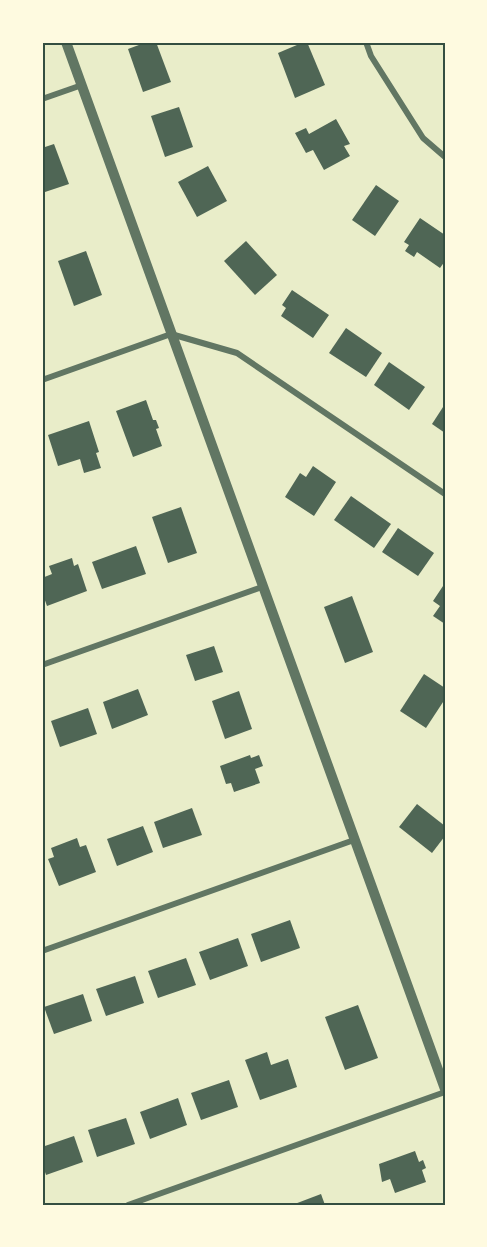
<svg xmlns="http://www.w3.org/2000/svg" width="487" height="1247" font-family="Poppins,sans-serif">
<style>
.building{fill:#4f6655}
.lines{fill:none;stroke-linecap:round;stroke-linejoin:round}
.minor{stroke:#617663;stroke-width:6}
.tertiary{stroke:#617663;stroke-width:10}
.neatline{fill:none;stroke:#344e41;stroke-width:2}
</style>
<rect width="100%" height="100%" fill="#e9edc9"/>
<!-- building -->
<g class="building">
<path d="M147 42H156L171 82 143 92 128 49Z"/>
<path d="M304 42H307L325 85 295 98 278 53Z"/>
<path d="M179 107 193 147 165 157 151 116Z"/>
<path d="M336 119 350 144 344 146 350 156 324 170 313 150 306 153 295 133 306 128 309 134Z"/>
<path d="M54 144 69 184 42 193V148Z"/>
<path d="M208 166 227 201 197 217 178 182Z"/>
<path d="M376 185 399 201 375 236 352 220Z"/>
<path d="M420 218 445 235V261L440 268 417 252 414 257 405 251 409 245 404 242Z"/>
<path d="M246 241 277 275 255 295 224 261Z"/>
<path d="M86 251 102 295 74 306 58 261Z"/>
<path d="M292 290 329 315 313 338 281 316 286 308 282 305Z"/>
<path d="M346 328 382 353 366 377 329 353Z"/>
<path d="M389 362 425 387 409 410 374 385Z"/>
<path d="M146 400 153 420H156L159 428 156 429 162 446 133 457 116 411Z"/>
<path d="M445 404V433L432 424Z"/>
<path d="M89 421 99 452 96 453 101 468 84 473 80 459 58 466 48 435Z"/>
<path d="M313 466 336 482 314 516 285 497 300 473 306 477Z"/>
<path d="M351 496 391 524 374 548 334 520Z"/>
<path d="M181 507 197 553 168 563 152 517Z"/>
<path d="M398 528 434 553 418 576 382 552Z"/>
<path d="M136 546 146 574 102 589 92 562Z"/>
<path d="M72 558 74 566 78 564 87 591 47 606 42 592V578L52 574 49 566Z"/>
<path d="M445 583V624L433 616 440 606 433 601Z"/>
<path d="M352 596 373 652 345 663 324 607Z"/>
<path d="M214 646 223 672 195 681 186 655Z"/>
<path d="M424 674 445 688V699L426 728 400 711Z"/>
<path d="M138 689 148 715 112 729 103 702Z"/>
<path d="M239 691 252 729 225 739 212 701Z"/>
<path d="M88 708 97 734 60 747 51 721Z"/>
<path d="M250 755 251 758 259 755 263 766 255 769 260 783 234 792 231 783 226 784 220 766Z"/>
<path d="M417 804 445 826V836L432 853 399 827Z"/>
<path d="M192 808 202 835 163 848 154 822Z"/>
<path d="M143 826 153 852 117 866 107 839Z"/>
<path d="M77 838 80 847 86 845 96 872 59 886 48 859 54 857 51 848Z"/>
<path d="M290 920 300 948 261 962 251 934Z"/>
<path d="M238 938 248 966 210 980 199 952Z"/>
<path d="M186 958 196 985 158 998 148 971Z"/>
<path d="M135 976 144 1003 106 1016 96 989Z"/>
<path d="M83 994 92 1021 54 1034 44 1007Z"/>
<path d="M358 1005 378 1058 345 1070 325 1017Z"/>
<path d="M267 1052 271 1065 288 1059 297 1087 260 1100 245 1060Z"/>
<path d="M229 1080 238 1107 201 1120 191 1093Z"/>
<path d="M178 1098 187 1125 150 1139 140 1112Z"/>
<path d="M126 1118 135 1144 97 1157 88 1130Z"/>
<path d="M74 1136 83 1162 46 1175 42 1163V1147Z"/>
<path d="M415 1151 419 1162 423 1160 426 1168 422 1170 426 1182 395 1193 390 1179 382 1182 379 1164Z"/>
<path d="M321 1194 325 1205H292Z"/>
</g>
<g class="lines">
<!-- minor -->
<g class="minor">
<path d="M366 42 371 56 423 138 445 157"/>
<path d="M42 99 82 85"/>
<path d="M42 380 171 334 237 353 445 494"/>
<path d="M42 665 262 587"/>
<path d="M42 951 354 840"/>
<path d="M128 1205 445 1092"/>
</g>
<!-- tertiary -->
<path class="tertiary" d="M66 42 445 1089"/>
</g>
<!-- border -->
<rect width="487" height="1247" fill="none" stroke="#fefae0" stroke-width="87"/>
<rect x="44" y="44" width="400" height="1160" class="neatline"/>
</svg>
